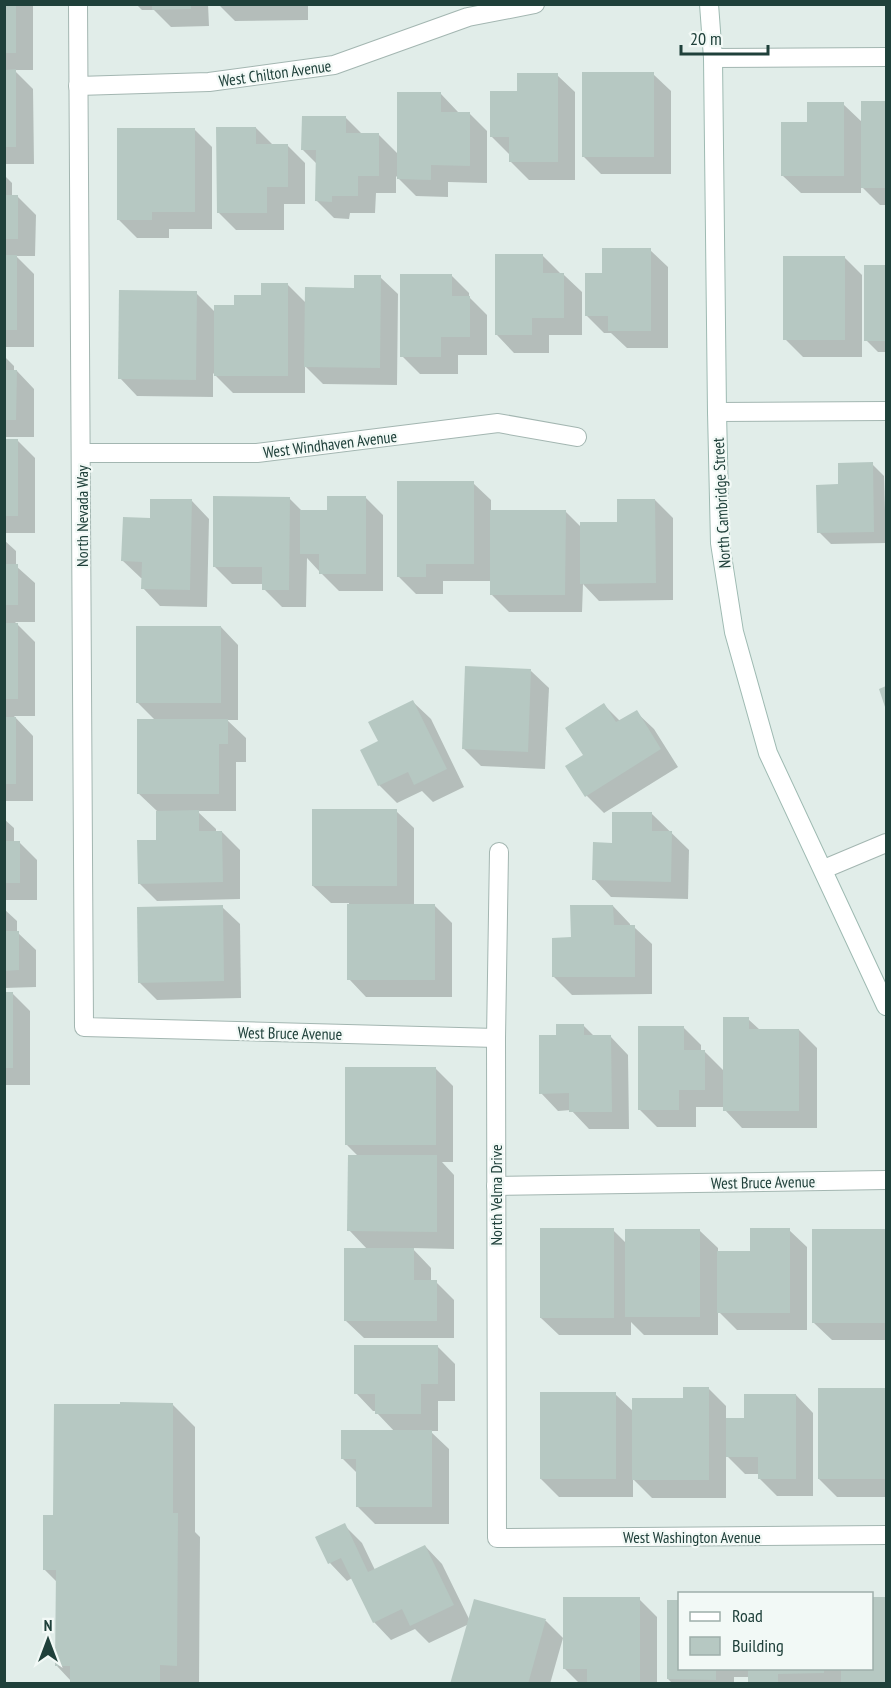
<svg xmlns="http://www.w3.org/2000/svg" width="891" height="1688" font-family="'PT Sans Narrow',sans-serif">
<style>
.shadow{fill:#0003}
.building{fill:#b6c8c2}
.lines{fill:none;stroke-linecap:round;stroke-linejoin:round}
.street-casing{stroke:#a3b6b1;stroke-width:20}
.secondary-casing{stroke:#9ebab2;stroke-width:20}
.street{stroke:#fff;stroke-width:18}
.secondary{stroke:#fff;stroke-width:18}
.labels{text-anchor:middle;stroke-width:4.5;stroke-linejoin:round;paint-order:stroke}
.street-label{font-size:16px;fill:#1f403a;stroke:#f2f9f6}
</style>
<rect width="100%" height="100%" fill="#e1ede9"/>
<!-- shadow -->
<g class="shadow">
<path d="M4 4H33V70H14L33 89 34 164H4Z"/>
<path d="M136 4H208L209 26 171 27 154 10H142Z"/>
<path d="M218 4H308V20L235 21Z"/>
<path d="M653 74 671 91V174H601L583 156Z"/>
<path d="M557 75 575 92V180H529L511 162V154H509L491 136 519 93Z"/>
<path d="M441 94 458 112V114H470L487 131V183L448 182V197L416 196 396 176V193H376L375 213H350L349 219 334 218 317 201V164L302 149 346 118 362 134 379 135 399 155Z"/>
<path d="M863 103H886V205H880L861 186V193H801L783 176 809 123 843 104 863 123Z"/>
<path d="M256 128 273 145H287L305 163V204H284V230H236L219 213Z"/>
<path d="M194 129 212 147V229H169V238H137L119 220Z"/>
<path d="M4 175 12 183V197H18L36 215 35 256H16L34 274V347H4Z"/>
<path d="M650 250 668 267V348H627L611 333H604L586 315 603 275Z"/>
<path d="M542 255 560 273V275H564L582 292V335H549V353H514L497 335Z"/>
<path d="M844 257 862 275V357H803L785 339Z"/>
<path d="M866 266H886V352H878L866 340Z"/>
<path d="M452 276 469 293V297L487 315V355H458V374H420L402 356Z"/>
<path d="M380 277 398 294 397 385 323 384 305 366V393H233L213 373V397L137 396 120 378 196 293 215 312 236 307 287 284 306 303 356 289Z"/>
<path d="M4 356 14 366V371H17L34 389V437H4Z"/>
<path d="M4 440H17L35 458V533H4Z"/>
<path d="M872 464 884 476 886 543 831 544 819 532 840 486Z"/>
<path d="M473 483 491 500V511H565L581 527 619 523 655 500 673 518V600L599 601 583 584 582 612H509L491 594V581H443V594H416L399 577Z"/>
<path d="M365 497 383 515V591H339L321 573V571H319L307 558 306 607H282L264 589V584H232L214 566 289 498 303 512H328Z"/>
<path d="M192 501 209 519 207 607 160 606 143 588V578H141L123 561 152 519Z"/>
<path d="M4 540 16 551V566L35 583V622H15L35 642V716H14L33 736V801H4Z"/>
<path d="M221 627 238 645V720H227L246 738V762H236V811H197L216 829V832H222L240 850V899L157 901 139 883 158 841 157 811 138 793 156 721 137 702Z"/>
<path d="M531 671 549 688 545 769 481 766 463 748Z"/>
<path d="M413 702 431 719 464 787 433 802 422 791 397 803 379 785 380 742Z"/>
<path d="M604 705 621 722 636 712 654 729 678 767 604 813 587 796 585 755Z"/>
<path d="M396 811 414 828V905H434L452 923V997H366L349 979V903H331L313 886Z"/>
<path d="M652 814 689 850 688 899 611 897 594 879 613 844Z"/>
<path d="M4 819 14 828V842H19L37 860V900H4Z"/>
<path d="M613 906 630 924V927H634L652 944V994L572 995 554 977 572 939Z"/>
<path d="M222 907 240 924 241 998 157 1000 139 982Z"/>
<path d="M4 909 17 921V932L36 950V987L4 988Z"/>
<path d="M4 993H12L30 1011V1085H4Z"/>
<path d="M748 1019 760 1030H799L817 1048V1128H742L725 1110V1107H696V1127H657L639 1109 683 1027 701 1045V1051H704L725 1072Z"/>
<path d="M583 1025 595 1037H611L628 1055 629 1129H589L571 1110 558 1111 541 1093 558 1037Z"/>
<path d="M435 1068 453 1086V1162H442L454 1175V1249L412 1248 431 1268V1282H436L454 1300V1338H364L346 1321 368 1250 349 1230 358 1156 347 1145Z"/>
<path d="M613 1230 626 1243 700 1231 718 1248V1252H751L789 1230 807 1247V1330H737L718 1311V1335H644L631 1322V1335H559L541 1318Z"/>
<path d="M814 1231H886V1340H832L814 1323Z"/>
<path d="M438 1347 455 1364V1401H438V1431H430L449 1449V1524H375L358 1507V1474L342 1458 395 1432 377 1413V1411H373L356 1393Z"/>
<path d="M708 1388 726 1406V1420H746L796 1395 813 1413V1496H777L759 1478V1474H745L726 1455V1498H652L633 1479V1497H559L541 1479 615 1394 634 1412 685 1399Z"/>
<path d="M819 1390H886V1497H837L819 1479Z"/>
<path d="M172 1404 195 1427V1532L200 1537 199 1684H71V1681L57 1666V1582L44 1569 55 1517Z"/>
<path d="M344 1525 362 1543 375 1570 425 1546 442 1564 470 1621 475 1601 546 1621 563 1638 550 1684H452L469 1624 429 1643 415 1629 391 1640 374 1622 352 1578 347 1581 330 1563Z"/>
<path d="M639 1599 657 1617V1684H580L565 1669Z"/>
<path d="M872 1599H886V1684H749V1677H734V1684H673L668 1679 680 1668H872Z"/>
</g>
<!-- building -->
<g class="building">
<rect x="4" y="4" width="12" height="49"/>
<path d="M152 4H191V9L152 10Z"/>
<path d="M16 69V147H5V70Z"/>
<rect x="582" y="72" width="72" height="85"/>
<path d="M517 73H558V162H509V137H490V91H517Z"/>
<path d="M397 92H441V112H470V166L431 165V180L397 179Z"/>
<rect x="861" y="101" width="25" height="87"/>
<path d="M807 102H844V176H781V122H807Z"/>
<path d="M302 116H346V133H379V176H358V196H332V202L315 201 316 150H301Z"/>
<path d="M216 127H256V144H288V187H267V213H217Z"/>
<path d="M117 128H195V212H152V220H117Z"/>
<rect x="4" y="195" width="14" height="44"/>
<path d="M602 248H651V331H608V316H585V273H602Z"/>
<path d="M495 254H543V273H564V318H532V335H495Z"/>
<rect x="4" y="255" width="13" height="75"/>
<rect x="783" y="256" width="62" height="84"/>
<rect x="864" y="265" width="22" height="76"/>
<path d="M400 274H452V296H470V337H441V357H400Z"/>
<path d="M354 275H381L380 368 304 367 305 287 354 288Z"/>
<path d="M261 283H288V376H214V305H234V295H261Z"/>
<path d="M119 290 197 291 196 380 118 379Z"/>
<path d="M4 370H17L16 420H4Z"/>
<rect x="4" y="439" width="14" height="77"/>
<path d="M873 462 874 532 817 533 816 485 838 484V463Z"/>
<path d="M397 481H474V564H426V577H397Z"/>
<path d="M213 496 290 497 289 590H262V567H213Z"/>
<path d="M327 496H366V574H319V554H300V510H327Z"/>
<path d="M150 499H192L190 590 141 589 142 562 121 561 123 517 150 518Z"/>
<path d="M617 499H655L656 583 580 584V522H617Z"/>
<path d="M490 510H566L565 595H490Z"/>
<rect x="4" y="564" width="14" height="41"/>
<rect x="4" y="623" width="14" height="76"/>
<rect x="136" y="626" width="85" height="77"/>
<path d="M465 666 531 669 528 752 462 749Z"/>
<path d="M886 686V710L879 689Z"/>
<path d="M413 700 447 769 414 785 408 772 378 786 360 750 378 741 368 722Z"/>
<path d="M604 703 616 722 637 710 661 749 585 797 565 766 583 755 565 728Z"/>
<rect x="4" y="717" width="12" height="67"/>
<path d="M137 719H228V744H219V794H137Z"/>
<rect x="312" y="809" width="85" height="77"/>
<path d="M199 810V831H222L223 882 138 884 137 840H156V811Z"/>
<path d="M612 812H652V831H672L671 882 592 880 593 842 612 843Z"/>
<rect x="5" y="841" width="15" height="42"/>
<rect x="347" y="904" width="88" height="76"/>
<path d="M223 905 224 981 138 983 137 907Z"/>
<path d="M570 905H613L614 925H635V977H552V938L571 937Z"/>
<path d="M4 931H19V970L4 971Z"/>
<rect x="4" y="992" width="9" height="76"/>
<path d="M723 1017H749V1029H799V1111H723Z"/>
<path d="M556 1024H584V1035H611L612 1112H569V1093L539 1094V1035H556Z"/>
<path d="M638 1026H684V1050H705V1090H679V1110H638Z"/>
<rect x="345" y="1067" width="91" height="78"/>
<path d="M348 1155H437V1232L347 1231Z"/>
<rect x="540" y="1228" width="74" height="90"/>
<path d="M750 1228H790V1313H717V1251H750Z"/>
<rect x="625" y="1229" width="75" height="88"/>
<rect x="812" y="1229" width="74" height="94"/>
<path d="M344 1248H414V1280H437V1321H344Z"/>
<path d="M354 1345H438V1384H421V1414H375V1394H354Z"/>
<path d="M683 1387H709V1480H632V1398H683Z"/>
<rect x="818" y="1388" width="68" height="91"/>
<rect x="540" y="1392" width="76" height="87"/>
<path d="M744 1394H796V1479H758V1457H726V1418H744Z"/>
<path d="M120 1402 173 1403V1513H178L177 1666 160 1665V1684H70V1666H55L56 1570H43V1515H53L54 1404H120Z"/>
<path d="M341 1430H432V1507H356V1459H341Z"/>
<path d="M345 1523 368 1572 425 1545 454 1605 410 1626 402 1609 373 1623 341 1558 328 1564 315 1537Z"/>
<path d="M563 1597H640V1684H587V1669H563Z"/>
<path d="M872 1597H886V1684H841V1668H872Z"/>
<path d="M474 1599 546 1619 528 1684H450Z"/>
<path d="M667 1600H680V1668H716V1680L667 1679Z"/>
<path d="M748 1668H824V1673L778 1674V1684H748Z"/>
</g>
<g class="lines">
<!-- street casing -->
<g class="street-casing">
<g id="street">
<path d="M78 4 84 1027 496 1038"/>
<path d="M713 58 886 57"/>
<path d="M78 86 209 82 334 65 468 17 535 4"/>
<path d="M717 412 886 411"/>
<path d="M81 453H257L498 423 577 437"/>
<path d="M499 852 496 1038 497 1538 886 1535"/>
<path d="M824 869 886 843"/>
<path d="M496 1186 886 1180"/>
</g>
</g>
<!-- secondary casing -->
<g class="secondary-casing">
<path id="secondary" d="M709 4 713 58 717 412 720 543 734 632 768 753 886 1006"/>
</g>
<!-- street -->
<use href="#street" class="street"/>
<!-- secondary -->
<use href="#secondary" class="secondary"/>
</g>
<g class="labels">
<!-- street labels -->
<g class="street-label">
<text transform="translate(275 73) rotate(-8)" y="6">West Chilton Avenue</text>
<text transform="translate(330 444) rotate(-7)" y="6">West Windhaven Avenue</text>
<text transform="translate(721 503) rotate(-93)" y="6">North Cambridge Street</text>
<text transform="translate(82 516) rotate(-90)" y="6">North Nevada Way</text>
<text transform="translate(290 1033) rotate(1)" y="6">West Bruce Avenue</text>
<text transform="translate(763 1182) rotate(-1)" y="6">West Bruce Avenue</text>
<text transform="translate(496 1195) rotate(-90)" y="6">North Velma Drive</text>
<text x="692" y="1543">West Washington Avenue</text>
</g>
</g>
<!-- border -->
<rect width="891" height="1688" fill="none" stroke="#1f403a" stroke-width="12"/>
<!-- legend -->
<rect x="678" y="1592" width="195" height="78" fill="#f2f9f6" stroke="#9eafab" stroke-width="1.5"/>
<rect x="690" y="1612" width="30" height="9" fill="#ffffff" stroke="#9eafab" stroke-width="1.5"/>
<text x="732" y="1622" font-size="18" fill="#1f403a">Road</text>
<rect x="690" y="1637" width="30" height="18" fill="#b6c8c2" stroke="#9eafab" stroke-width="1.5"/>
<text x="732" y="1652" font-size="18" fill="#1f403a">Building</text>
<!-- north arrow -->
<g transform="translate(48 1640)" stroke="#f2f9f6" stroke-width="4.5" paint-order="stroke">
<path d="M0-4.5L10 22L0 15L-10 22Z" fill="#1f403a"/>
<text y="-9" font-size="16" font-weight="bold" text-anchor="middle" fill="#1f403a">N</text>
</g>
<!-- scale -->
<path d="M681 45v9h87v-9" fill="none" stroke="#1f403a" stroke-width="3"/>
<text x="690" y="45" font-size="18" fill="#1f403a" stroke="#f2f9f6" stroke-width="4.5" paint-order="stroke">20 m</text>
</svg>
